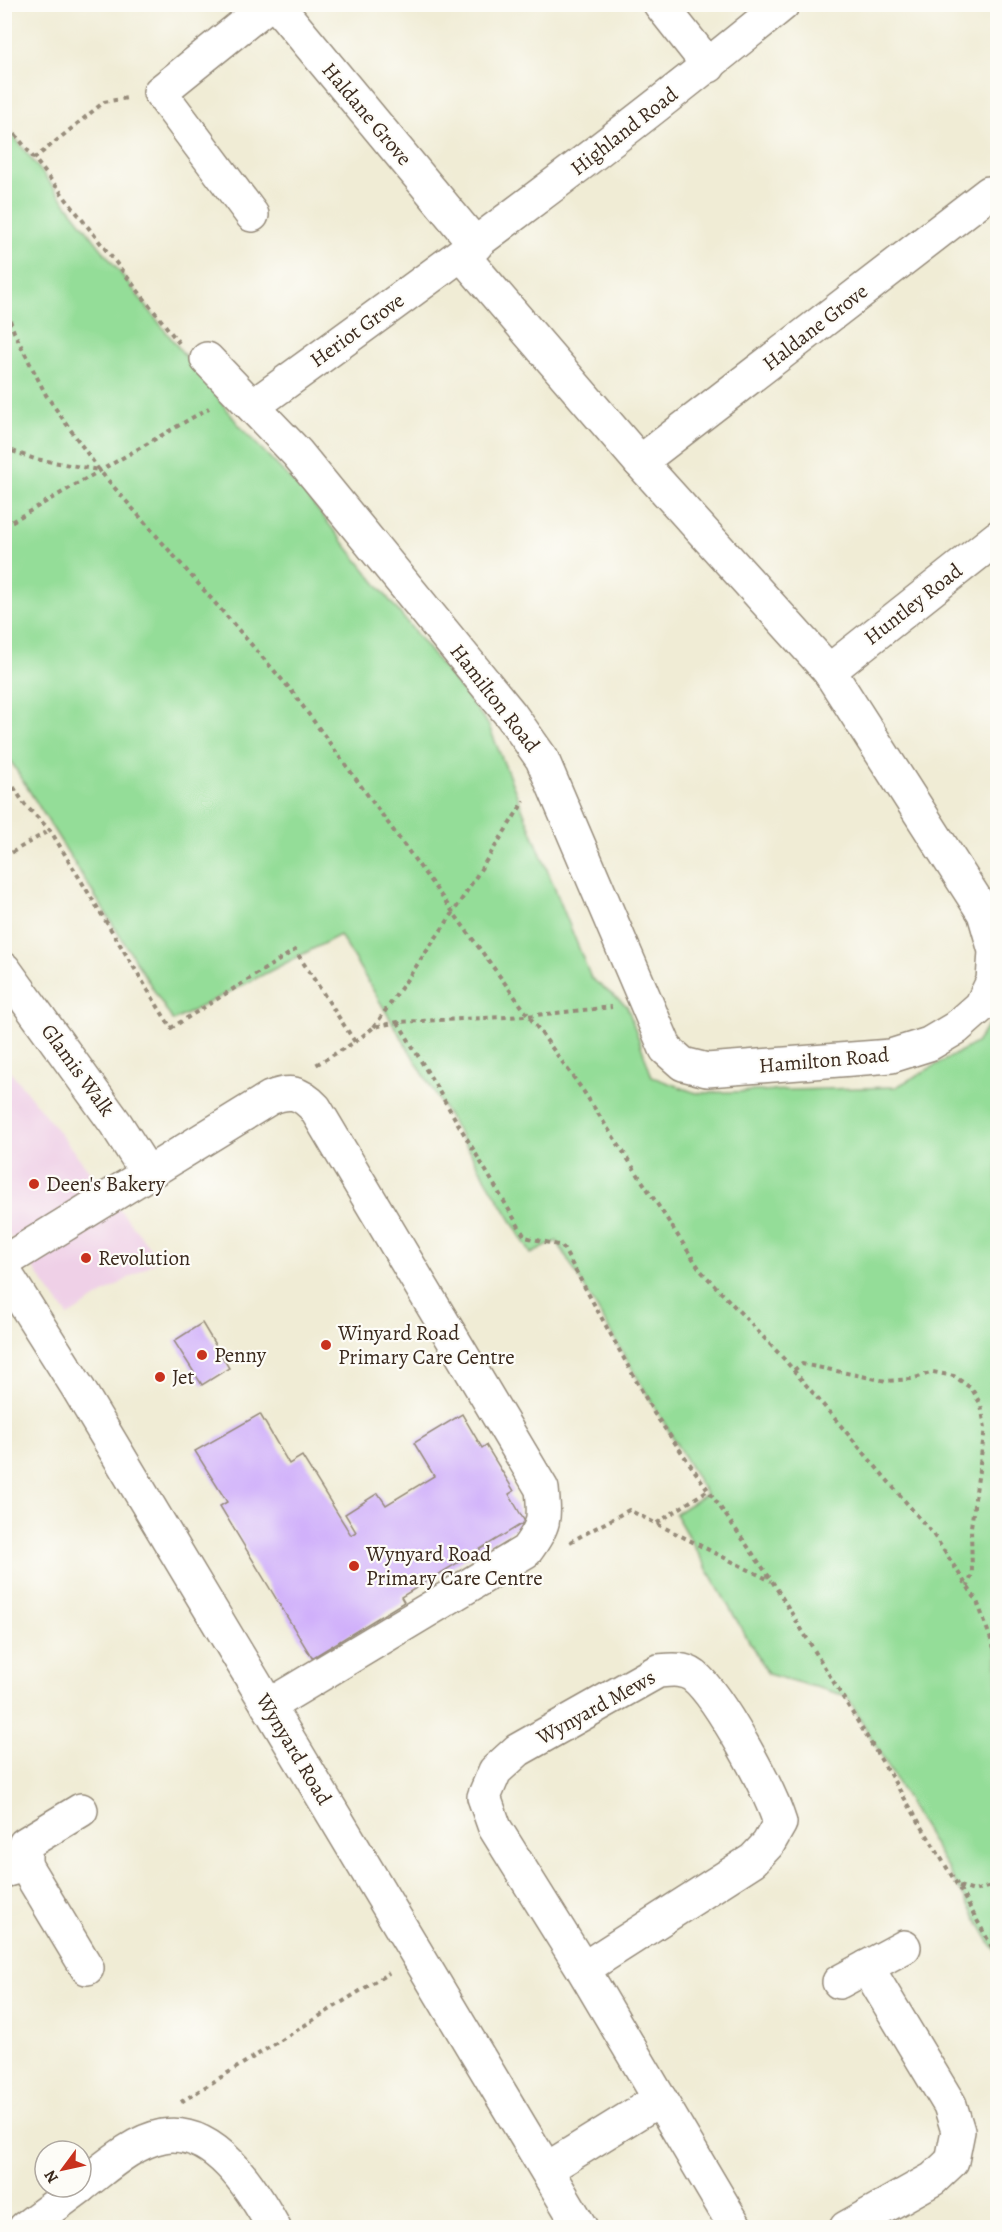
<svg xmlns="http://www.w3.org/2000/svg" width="1002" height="2232" font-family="Alegreya,serif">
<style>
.built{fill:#efd0e7}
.green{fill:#94dd98;stroke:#68845b;stroke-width:1.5}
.building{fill:#d0b0fa}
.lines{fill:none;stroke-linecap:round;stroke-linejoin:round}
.minor-casing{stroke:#968b7a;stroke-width:36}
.path{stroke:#968b7a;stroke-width:4;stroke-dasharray:4.5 4.5;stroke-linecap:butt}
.minor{stroke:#fff;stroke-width:33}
.poi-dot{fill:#c8321e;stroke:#fdfcf7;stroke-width:2}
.labels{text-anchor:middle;stroke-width:4.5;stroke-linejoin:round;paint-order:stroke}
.street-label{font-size:21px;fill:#3b2a1e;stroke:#fdfcf7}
.poi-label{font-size:21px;fill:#3b2a1e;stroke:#fdfcf7;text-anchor:start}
</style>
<rect width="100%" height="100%" fill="#fdfcf7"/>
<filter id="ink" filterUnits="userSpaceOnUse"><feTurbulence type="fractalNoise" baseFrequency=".0167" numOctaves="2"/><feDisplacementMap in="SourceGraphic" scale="12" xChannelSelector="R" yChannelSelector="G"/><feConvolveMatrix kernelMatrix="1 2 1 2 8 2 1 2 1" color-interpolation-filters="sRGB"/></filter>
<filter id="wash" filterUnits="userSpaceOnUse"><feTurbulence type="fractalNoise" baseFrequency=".008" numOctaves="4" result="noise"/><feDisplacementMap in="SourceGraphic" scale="24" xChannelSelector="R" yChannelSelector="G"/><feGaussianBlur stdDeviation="1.35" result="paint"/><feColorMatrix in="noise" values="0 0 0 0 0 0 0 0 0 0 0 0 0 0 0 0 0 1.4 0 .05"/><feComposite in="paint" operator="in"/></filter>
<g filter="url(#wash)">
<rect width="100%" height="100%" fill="#f0ecd5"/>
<!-- built -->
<path class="built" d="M4 1063 159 1259 68 1316 5 1229Z"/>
<!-- green -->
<path class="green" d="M5 125 242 429 305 494 488 724 591 978 627 1006 652 1077 696 1093 896 1087 976 1043 997 1012V1954L847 1696 768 1674 675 1514 706 1494 557 1241 531 1254 340 935 173 1021 5 752Z"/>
<g id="blocks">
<!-- building -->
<g class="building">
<path d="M202 1323 229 1368 202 1385 174 1341Z"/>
<path d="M260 1414 289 1464 302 1456 351 1535 356 1532 345 1514 378 1493 386 1505 434 1476 414 1443 462 1414 482 1448 486 1445 514 1491 509 1494 525 1522 401 1597 404 1602 312 1658 220 1506 227 1502 195 1451Z"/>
</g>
</g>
</g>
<g filter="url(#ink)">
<use href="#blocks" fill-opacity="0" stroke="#968b7a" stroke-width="1.5"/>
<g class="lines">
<!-- minor casing -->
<g class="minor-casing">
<g id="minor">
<path d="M276 4 476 245"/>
<path d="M660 4 709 66"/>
<path d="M252 215 160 92 269 4"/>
<path d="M207 359 297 453 511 715 542 759 666 1049 683 1064 707 1070 891 1056 929 1044 956 1028 981 1006 993 981 995 951 984 913 829 671 640 462 462 255"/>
<path d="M253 406C433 276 612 145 783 4"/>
<path d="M640 462 989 193"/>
<path d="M829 671 998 537"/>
<path d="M4 969 116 1124 148 1174"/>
<path d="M4 1262 270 1098C290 1090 300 1092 315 1108L542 1489C545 1520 545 1525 526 1551L268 1706"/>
<path d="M4 1271 78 1388 581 2228"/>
<path d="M25 1865V1844L81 1810"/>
<path d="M4 1871 25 1865 87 1968"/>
<path d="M583 1969 753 1860 768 1844 780 1823C770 1790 719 1696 694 1676 683 1668 670 1670 658 1671L518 1750 495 1771 484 1797 495 1828 583 1969 736 2228"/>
<path d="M839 1982 904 1947"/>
<path d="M547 2169 660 2099"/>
<path d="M81 2186C105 2168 132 2142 163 2136 215 2127 253 2190 274 2228"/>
<path d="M25 2228 80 2187"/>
<path d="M846 2228 933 2179 952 2161 958 2131 950 2105 867 1967"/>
</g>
</g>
<!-- path -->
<g class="path">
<path d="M4 14 9 4"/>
<path d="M4 120 179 343"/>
<path d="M34 159 104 102 127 98"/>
<path d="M4 303 14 332 46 395 99 470 291 690 582 1089 701 1271 784 1359 933 1534 977 1601 998 1659"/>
<path d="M4 448 35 459 99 470"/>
<path d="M4 526 209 408"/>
<path d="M4 772 25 805 50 830 171 1028 295 950 355 1042 314 1066"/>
<path d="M4 857 50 830"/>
<path d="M398 1022 525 1237 562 1246 654 1413 772 1581 958 1886 998 1958"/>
<path d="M374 1027 453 913 524 801"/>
<path d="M355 1042 374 1027 398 1022 527 1016 612 1007"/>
<path d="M794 1370 802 1364 886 1381 912 1379 933 1372 954 1376 972 1389 981 1405 985 1428 971 1527 972 1574 968 1586"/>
<path d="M657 1523 708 1490"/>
<path d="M570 1542 629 1510 771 1581"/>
<path d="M959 1886 974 1891 998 1884"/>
<path d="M181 2102 389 1973"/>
</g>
<!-- minor -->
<use href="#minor" class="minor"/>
</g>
</g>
<!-- markers -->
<g class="poi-dot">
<circle cx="34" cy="1184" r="6"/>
<circle cx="86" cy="1258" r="6"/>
<circle cx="326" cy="1345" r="6"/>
<circle cx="202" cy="1355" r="6"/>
<circle cx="160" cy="1377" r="6"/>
<circle cx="354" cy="1566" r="6"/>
</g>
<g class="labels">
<!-- street labels -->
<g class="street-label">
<text transform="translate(367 114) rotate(50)" y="7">Haldane Grove</text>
<text transform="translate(624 131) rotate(-38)" y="7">Highland Road</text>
<text transform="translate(815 327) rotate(-38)" y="7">Haldane Grove</text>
<text transform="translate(357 330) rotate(-36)" y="7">Heriot Grove</text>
<text transform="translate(913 604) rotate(-38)" y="7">Huntley Road</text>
<text transform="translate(495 698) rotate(52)" y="7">Hamilton Road</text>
<text transform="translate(824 1060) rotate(-5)" y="7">Hamilton Road</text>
<text transform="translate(78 1070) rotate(54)" y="7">Glamis Walk</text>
<text transform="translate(596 1707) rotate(-29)" y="7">Wynyard Mews</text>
<text transform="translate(294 1749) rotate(59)" y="7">Wynyard Road</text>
</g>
<!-- poi labels -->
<g class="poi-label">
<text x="46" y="1191">Deen's Bakery</text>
<text x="98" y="1265">Revolution</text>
<text x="338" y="1340">Winyard Road<tspan x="338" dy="24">Primary Care Centre</tspan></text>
<text x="214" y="1362">Penny</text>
<text x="172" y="1384">Jet</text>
<text x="366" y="1561">Wynyard Road<tspan x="366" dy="24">Primary Care Centre</tspan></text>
</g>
</g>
<!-- margin -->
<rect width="1002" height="2232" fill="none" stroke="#fdfcf7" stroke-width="24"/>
<!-- north arrow -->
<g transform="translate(63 2169) rotate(237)"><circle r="28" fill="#fdfcf7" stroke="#afa8a0" stroke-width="1.5"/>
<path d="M0-4.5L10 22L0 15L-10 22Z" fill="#c8321e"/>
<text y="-9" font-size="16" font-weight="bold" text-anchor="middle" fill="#3b2a1e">N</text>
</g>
</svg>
